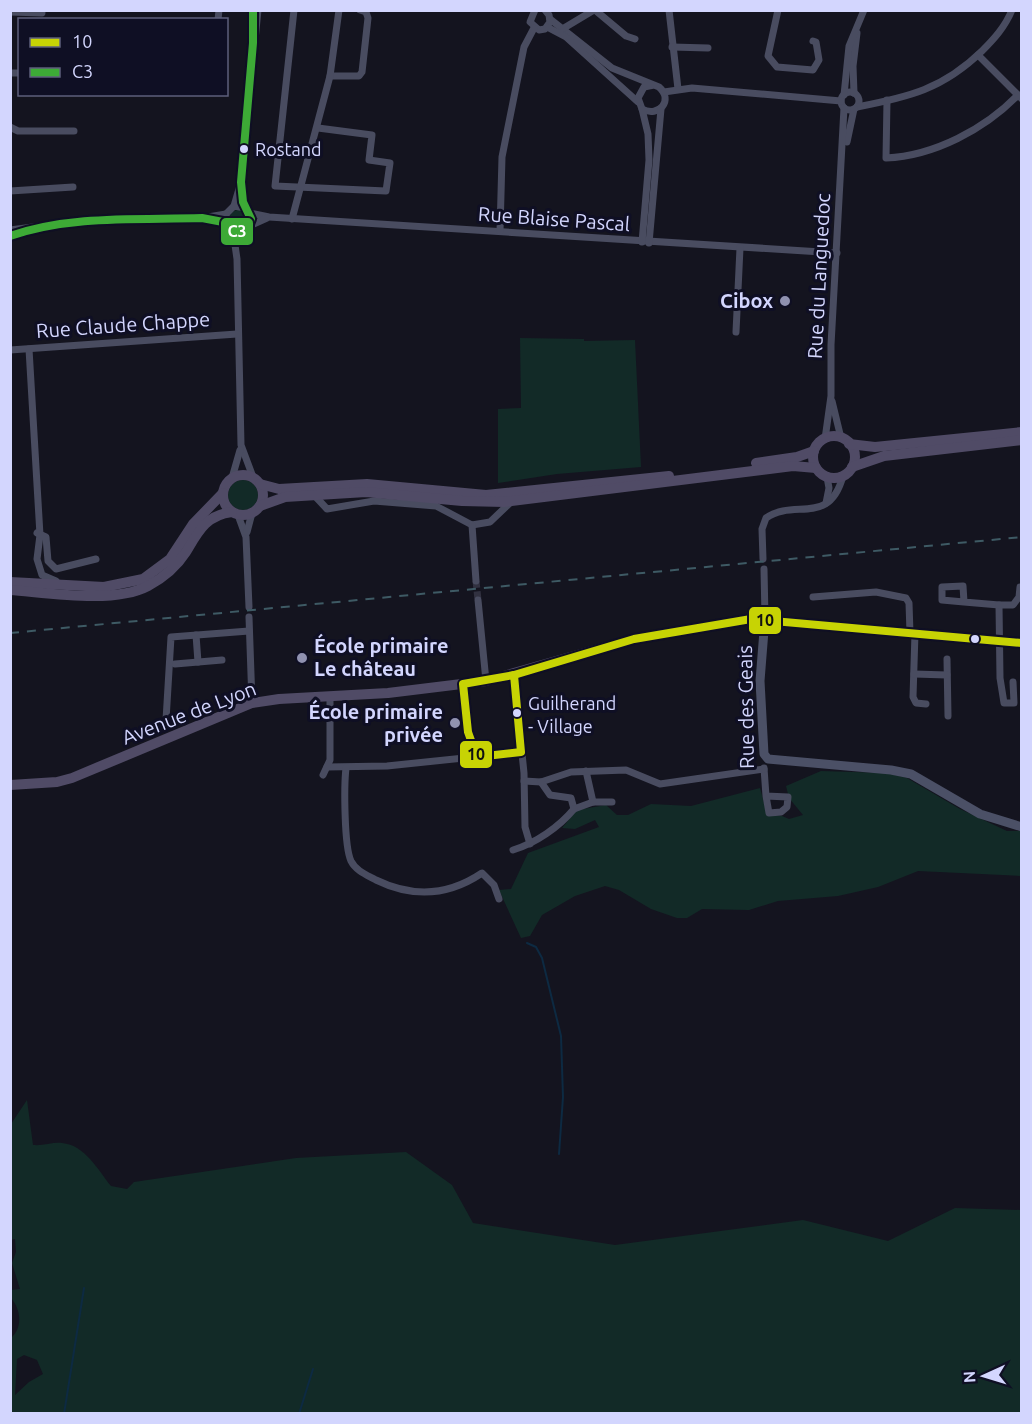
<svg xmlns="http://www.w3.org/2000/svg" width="1032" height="1424" font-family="Ubuntu,sans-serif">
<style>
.green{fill:#122a27;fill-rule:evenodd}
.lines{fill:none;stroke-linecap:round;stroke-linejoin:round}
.stream{stroke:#0d2a42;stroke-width:2}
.street-tunnel{stroke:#313140;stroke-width:7;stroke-dasharray:7 3.5;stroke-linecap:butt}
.street{stroke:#494c60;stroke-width:7}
.secondary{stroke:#4b5066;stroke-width:9}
.primary{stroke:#504b66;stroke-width:10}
.rail{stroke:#3e5a64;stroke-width:2;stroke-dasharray:9 8;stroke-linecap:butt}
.bus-1-casing{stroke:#0f0f24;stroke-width:12}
.bus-2-casing{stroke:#0f0f24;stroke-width:12}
.bus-1{stroke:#c7d304;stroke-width:8}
.bus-2{stroke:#3daa36;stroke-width:8}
.bus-dot{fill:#d3d6fe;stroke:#0f0f24;stroke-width:2}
.poi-dot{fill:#9092b0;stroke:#0f0f24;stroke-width:2}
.labels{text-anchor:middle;stroke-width:6;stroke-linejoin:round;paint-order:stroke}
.bus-label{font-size:18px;fill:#d3d6fe;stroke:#0f0f24;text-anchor:start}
.street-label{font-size:20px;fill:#d3d6fe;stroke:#0f0f24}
.poi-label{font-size:20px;font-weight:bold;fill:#d3d6fe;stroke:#0f0f24;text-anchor:end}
.line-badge{stroke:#0f0f24;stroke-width:2}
.badge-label{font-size:16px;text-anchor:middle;font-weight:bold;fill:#fff}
.pale-badge-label{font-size:16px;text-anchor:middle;font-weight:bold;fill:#111}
</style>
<rect width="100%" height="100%" fill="#14141f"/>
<!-- green -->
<g class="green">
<circle cx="238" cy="219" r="9"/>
<path d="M520 338 584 339V341L635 340 641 467 557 474 498 483V409L521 408Z"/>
<circle cx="243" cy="495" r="15"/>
<path d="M821 771 886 773 907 778 960 809 1007 831H1021V876L918 871 878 887 838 896 778 901 749 910 702 909 687 918H677L651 909 619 890 605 886 575 896 542 915 530 936 521 938 499 890 511 889 528 853 599 827 595 820 575 829 562 828 577 810 606 805 617 815H628L651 804 691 806 760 788 767 814 782 816 789 819 803 815 789 798 786 786Z"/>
<path d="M27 1100 33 1145C43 1146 53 1142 62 1143 85 1145 98 1170 111 1186L127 1189 134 1182 296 1158 406 1152 452 1185 473 1223 615 1245 803 1220 888 1241 955 1208 1021 1210V1413H11V1338C23 1328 21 1309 11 1298V1290L20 1289 12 1263 16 1252 15 1239 10 1240 11 1124ZM24 1355 37 1360 43 1374 29 1382 15 1395 17 1359Z"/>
</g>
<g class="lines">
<!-- stream -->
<g class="stream">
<path d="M527 943 536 947 542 958 561 1036 563 1097 559 1154"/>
<path d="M64 1414 84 1288"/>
<path d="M299 1414 313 1369"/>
</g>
<!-- street-tunnel -->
<path class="street-tunnel" d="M476 581 478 600"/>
<!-- street -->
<g class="street">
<path d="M294 10 275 186 386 191 390 163 369 160 372 135 318 128"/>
<path d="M535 10 530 22 539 30 545 29 550 22 549 15 545 10"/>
<path d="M595 10 626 36 635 39"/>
<path d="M669 10 678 89"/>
<path d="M778 10 768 56 777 67 813 70 819 60 816 42 813 41"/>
<path d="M10 12 42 13"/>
<path d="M550 19 612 68 659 87C674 100 659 118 642 109L638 98 644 87 654 85"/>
<path d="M218 20 219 10"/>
<path d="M547 27 566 37 638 102"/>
<path d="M564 28 594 10"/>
<path d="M672 47 708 48"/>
<path d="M978 55 1022 99"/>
<path d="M10 73H20"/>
<path d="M330 76H359L362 72 368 18 366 12 360 10"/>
<circle cx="850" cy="101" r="9"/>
<path d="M664 92 692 88 841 101"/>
<path d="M854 93 853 66 857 33"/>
<path d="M844 95 849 46 864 10"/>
<path d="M887 100 886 158C934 156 985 129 1018 95"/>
<path d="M857 107C909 97 943 89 982 51 994 39 1005 27 1012 10"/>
<path d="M10 127 18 131H74"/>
<path d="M847 142 854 109"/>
<path d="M10 191 73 187"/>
<path d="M234 206 241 182 258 10"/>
<path d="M250 213 269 217 837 253"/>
<path d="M292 219 330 76 339 10"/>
<path d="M250 224V213L245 208 234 206 226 214 227 227 236 232 267 218"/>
<path d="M10 230 71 222 202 218 226 214"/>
<path d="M233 231 237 259 241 445 253 477"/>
<path d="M500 231 502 157 524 47 534 28"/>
<path d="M10 236 23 232"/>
<path d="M642 242 649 160 648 134 642 109"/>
<path d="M649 243 661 109"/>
<path d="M736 332 740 248"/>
<path d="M29 349 40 535 37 559 42 575 56 581"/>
<path d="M10 350 237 334"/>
<path d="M832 401 841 438"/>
<path d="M825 439 831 396V345L844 108"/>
<path d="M232 478 240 450"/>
<path d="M314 495 327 509 374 501 436 506 472 525 490 522 512 501"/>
<path d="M826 503 829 488 827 477"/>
<path d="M238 515 246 537 249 607"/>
<path d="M472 525 476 581"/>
<path d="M247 532 252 513"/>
<path d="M37 533 46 537 48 561 56 569 96 559"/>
<path d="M763 559 762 529 766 518C795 498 829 527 843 476"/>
<path d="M764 569 765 618"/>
<path d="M813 597 876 592 906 598 909 603 910 633"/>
<path d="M478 600 486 681"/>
<path d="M964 602 942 600V587L963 586 964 602 999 605 1000 678 1004 703H1014L1013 682"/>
<path d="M999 605H1013L1019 597 1020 587"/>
<path d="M249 617 252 703"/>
<path d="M915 633 913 697 916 703 926 704"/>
<path d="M196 635 198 662"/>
<path d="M947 659 948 716"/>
<path d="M175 664 222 660"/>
<path d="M914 674 947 675"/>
<path d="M514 675 524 773 525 827 530 844"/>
<path d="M463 684 468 732 477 757"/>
<path d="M166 720 171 637 249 631"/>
<path d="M327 767 387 766 521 752"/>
<path d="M346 768C344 785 344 846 351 861 356 871 367 875 376 880 413 898 448 896 482 873L494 885 499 899"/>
<path d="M764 768 766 796 788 797 787 807 781 812 769 813 766 796"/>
<path d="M586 771 593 802"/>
<path d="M323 775 330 760V697"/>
<path d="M524 781 541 782 571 772 626 770 660 784 764 769"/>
<path d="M541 782 550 795 571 798 574 809 593 802H612"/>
<path d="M513 850C536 843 559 827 574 809"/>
</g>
<!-- secondary -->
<path class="secondary" d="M765 618 760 681 764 754 768 759 891 770 911 774 980 814 1022 827"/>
<!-- primary -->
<g class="primary">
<circle cx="834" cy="457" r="21"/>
<path d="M849 444 875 447 1022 432"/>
<path d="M756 463 797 457 814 451"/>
<path d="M852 467 884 456 1022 440"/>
<circle cx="243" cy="495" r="20"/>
<path d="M260 484 279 489 367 484 486 495 669 476"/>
<path d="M260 506 285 497 366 492 462 501 504 502 793 466 816 468"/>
<path d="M10 582 104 587 143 579 170 559 193 524 223 493"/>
<path d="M10 590C49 593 114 604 148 586 163 578 177 566 186 552 198 532 206 515 232 512"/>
<path d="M10 785 57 782 72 778 252 703 279 699 388 693 486 681 634 639 751 619 1022 643"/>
</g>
<!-- rail -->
<path class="rail" d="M10 633 1022 537"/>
<!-- bus-1 casing -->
<g class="bus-1-casing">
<g id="bus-1">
<path d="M514 675 521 752 477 757 468 732 463 684Z"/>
<path d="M514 675 634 639 751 619 1022 643"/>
</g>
</g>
<!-- bus-2 casing -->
<g class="bus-2-casing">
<path id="bus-2" d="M10 236C71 215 138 220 202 218L223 222 236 232 247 229 251 219 243 202 241 182 253 43V10"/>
</g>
<!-- bus-1 -->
<use href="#bus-1" class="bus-1"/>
<!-- bus-2 -->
<use href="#bus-2" class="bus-2"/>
</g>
<!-- markers -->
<g class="bus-dot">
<circle cx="244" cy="149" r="5"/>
<circle cx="975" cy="639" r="5"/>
<circle cx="517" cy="713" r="5"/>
</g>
<g class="poi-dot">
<circle cx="785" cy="301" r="6"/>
<circle cx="302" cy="658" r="6"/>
<circle cx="455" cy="723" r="6"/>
</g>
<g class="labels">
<!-- bus labels -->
<g class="bus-label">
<text x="255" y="156">Rostand</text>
<text x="528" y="710">Guilherand<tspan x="528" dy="23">- Village</tspan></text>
</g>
<!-- street labels -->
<g class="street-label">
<text transform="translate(554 219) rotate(4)" y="7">Rue Blaise Pascal</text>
<text transform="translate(819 276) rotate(-87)" y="7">Rue du Languedoc</text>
<text transform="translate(123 325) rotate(-4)" y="7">Rue Claude Chappe</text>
<text transform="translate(746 707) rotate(-91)" y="7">Rue des Geais</text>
<text transform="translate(189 713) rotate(-21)" y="7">Avenue de Lyon</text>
</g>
<!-- poi labels -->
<g class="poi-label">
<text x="773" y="308">Cibox</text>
<text x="314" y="653" text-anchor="start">École primaire<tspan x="314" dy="23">Le château</tspan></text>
<text x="443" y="719">École primaire<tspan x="443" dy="23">privée</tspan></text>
</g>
</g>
<g class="line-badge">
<rect x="220" y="217" width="34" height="29" rx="6" fill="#3daa36"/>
<rect x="748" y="606" width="34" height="29" rx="6" fill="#c7d304"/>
<rect x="459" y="740" width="34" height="29" rx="6" fill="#c7d304"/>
</g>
<g class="badge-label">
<text x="237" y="237">C3</text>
</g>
<g class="pale-badge-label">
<text x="765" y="626">10</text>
<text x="476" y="760">10</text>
</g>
<!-- border -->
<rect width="1032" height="1424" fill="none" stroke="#d3d6fe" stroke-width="24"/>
<!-- legend -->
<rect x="18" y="18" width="210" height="78" fill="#0f0f24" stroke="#5d5f7b" stroke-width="1.5"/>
<rect x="30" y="38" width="30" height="9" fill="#c7d304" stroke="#5d5f7b" stroke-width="1.5"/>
<text x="72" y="48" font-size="18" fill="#d3d6fe">10</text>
<rect x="30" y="68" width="30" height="9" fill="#3daa36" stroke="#5d5f7b" stroke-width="1.5"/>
<text x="72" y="78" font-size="18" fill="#d3d6fe">C3</text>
<!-- north arrow -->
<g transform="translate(984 1376) rotate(266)" stroke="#0f0f24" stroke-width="4.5" paint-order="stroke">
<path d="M0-4.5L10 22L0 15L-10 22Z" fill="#d3d6fe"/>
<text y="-9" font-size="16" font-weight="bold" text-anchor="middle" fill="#d3d6fe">N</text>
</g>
</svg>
